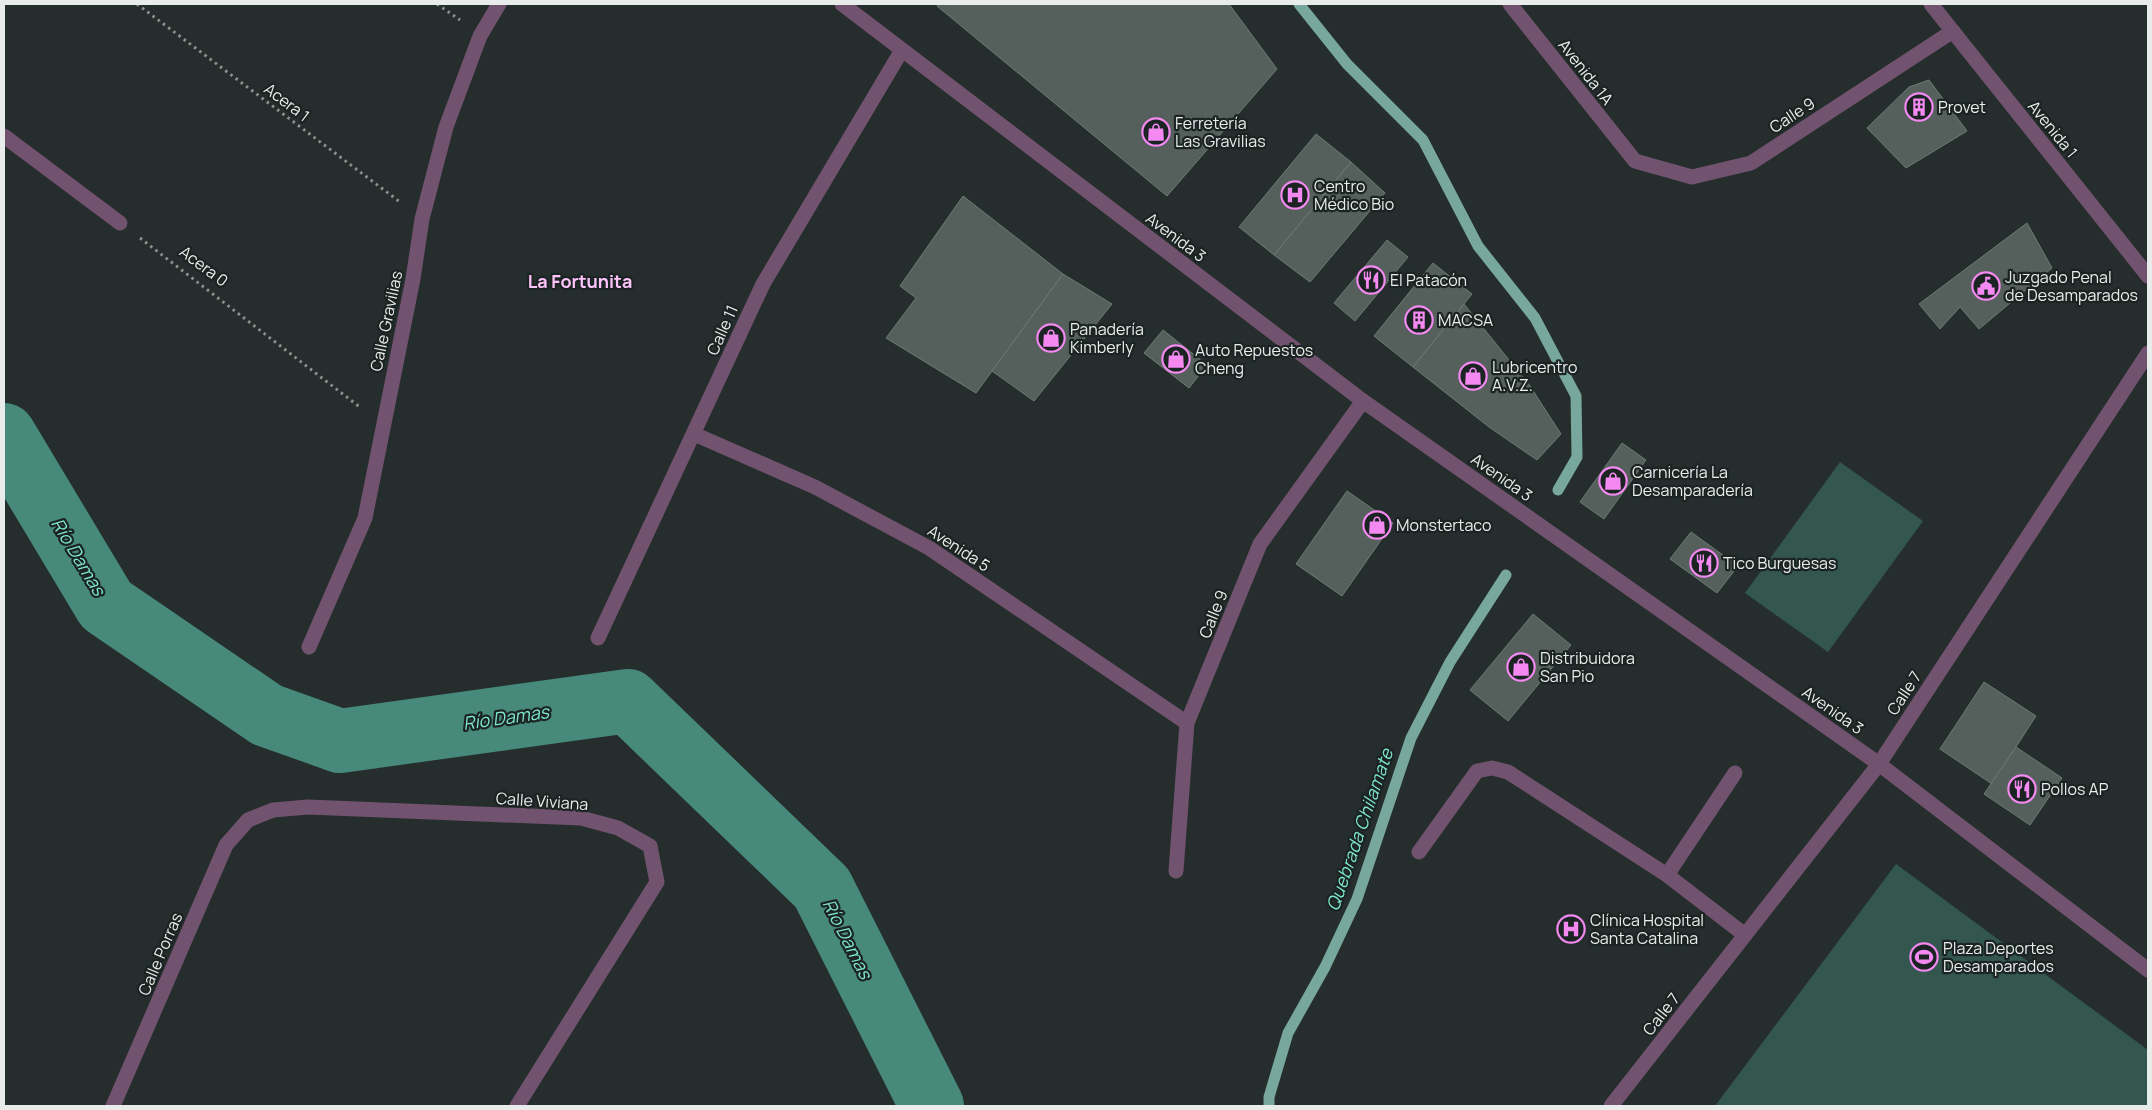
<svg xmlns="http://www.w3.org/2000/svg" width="2152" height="1110" font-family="Manrope,sans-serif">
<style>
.green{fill:#33564e}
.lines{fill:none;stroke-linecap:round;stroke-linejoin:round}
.stream{stroke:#77a79d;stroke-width:11}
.river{stroke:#47897b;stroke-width:64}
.building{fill:#555f5c;stroke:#6f7976}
.path{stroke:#8a918f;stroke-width:3;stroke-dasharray:2.5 4;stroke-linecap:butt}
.minor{stroke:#71526f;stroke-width:15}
.labels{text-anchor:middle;stroke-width:4.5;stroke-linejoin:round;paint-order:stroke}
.street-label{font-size:16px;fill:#e8edec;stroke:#1b2422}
.poi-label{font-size:16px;fill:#e8edec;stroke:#1b2422;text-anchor:start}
.neighbourhood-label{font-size:18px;font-weight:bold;fill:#ffc3fc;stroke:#1b2422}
.water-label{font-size:18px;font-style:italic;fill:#7ee5cf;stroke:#1b2422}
</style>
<rect width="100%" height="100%" fill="#252e2c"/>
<!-- green -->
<g class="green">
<path d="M1840 462 1923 521 1828 652 1745 593Z"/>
<path d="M1896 864 2148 1050V1106H1715Z"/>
</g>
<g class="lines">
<!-- stream -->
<g class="stream">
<path d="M1299 4 1347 64 1423 140 1478 246 1535 318 1576 396 1577 457 1558 490"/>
<path d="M1269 1106V1097L1288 1033 1325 967 1357 899 1411 738 1450 662 1506 575"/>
</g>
<!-- river -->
<path class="river" d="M4 435 106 605 267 715 340 741 628 701 822 888 932 1106"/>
</g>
<!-- building -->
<g class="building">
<path d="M939 4H1229L1277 69 1167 196 937 6Z"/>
<path d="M1929 80 1967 131 1906 168 1867 128 1909 87Z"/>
<path d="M1316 134 1351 162 1274 255 1239 227Z"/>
<path d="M1351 162 1385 193 1310 282 1274 255Z"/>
<path d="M963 196 1063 274 976 393 886 338 916 298 900 286Z"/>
<path d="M2027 223 2052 268 1979 329 1960 307 1940 329 1919 304Z"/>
<path d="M1387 240 1408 257 1355 321 1334 303Z"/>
<path d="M1433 263 1472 294 1413 367 1374 336Z"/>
<path d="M1063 274 1112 304 1034 401 992 371Z"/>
<path d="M1464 304 1530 386 1561 434 1537 460 1489 427 1413 367Z"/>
<path d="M1163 330 1207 365 1189 388 1144 353Z"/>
<path d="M1622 443 1646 460 1604 519 1580 502Z"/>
<path d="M1347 491 1393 523 1342 596 1296 564Z"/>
<path d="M1691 532 1738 566 1717 593 1670 559Z"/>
<path d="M1533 614 1571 645 1508 721 1470 690Z"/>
<path d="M1984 682 2036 716 1992 784 1940 749Z"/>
<path d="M2016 747 2062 778 2030 825 1984 794Z"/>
</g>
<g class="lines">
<!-- path -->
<g class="path">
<path d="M137 4 400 202"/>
<path d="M437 4 460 20"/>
<path d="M140 238 361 408"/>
</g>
<!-- minor -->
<g class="minor">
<path d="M842 4 1363 401 1879 764 2148 970"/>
<path d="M1510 4 1635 161 1692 177 1751 163 1953 31"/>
<path d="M1931 4 2148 276"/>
<path d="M4 136 120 223"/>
<path d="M694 434 815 487 929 548 1187 723"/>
<path d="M598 638 763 284 902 50"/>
<path d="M309 647 365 518 413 279 422 219 446 127 480 36 499 4"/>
<path d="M1419 852 1477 771 1492 768 1508 772 1667 875 1745 935"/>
<path d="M1176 871 1187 723 1260 544 1363 401"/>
<path d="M1667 875 1735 773"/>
<path d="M113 1106 226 845 248 820 273 810 308 807 581 818 618 828 650 846 657 882 517 1106"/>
<path d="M1611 1106 1879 764 2148 353"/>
</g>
</g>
<!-- icons -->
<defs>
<g id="building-ring" transform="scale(1.4375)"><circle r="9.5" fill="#1b2422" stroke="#f489f1" stroke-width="1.5"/><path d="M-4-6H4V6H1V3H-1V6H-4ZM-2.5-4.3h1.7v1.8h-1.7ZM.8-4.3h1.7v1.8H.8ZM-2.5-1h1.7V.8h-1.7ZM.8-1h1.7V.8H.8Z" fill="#f489f1"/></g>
<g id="shop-ring" transform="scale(1.4375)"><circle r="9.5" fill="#1b2422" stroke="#f489f1" stroke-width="1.5"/><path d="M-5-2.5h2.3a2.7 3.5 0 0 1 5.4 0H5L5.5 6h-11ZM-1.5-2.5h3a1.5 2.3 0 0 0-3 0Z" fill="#f489f1"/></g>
<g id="hospital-ring" transform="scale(1.4375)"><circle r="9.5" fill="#1b2422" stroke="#f489f1" stroke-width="1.5"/><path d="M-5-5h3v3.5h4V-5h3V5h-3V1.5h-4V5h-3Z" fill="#f489f1"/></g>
<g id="restaurant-ring" transform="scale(1.4375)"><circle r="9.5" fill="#1b2422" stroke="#f489f1" stroke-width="1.5"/><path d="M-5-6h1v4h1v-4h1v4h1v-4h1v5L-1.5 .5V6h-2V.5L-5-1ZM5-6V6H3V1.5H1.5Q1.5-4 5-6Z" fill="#f489f1"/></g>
<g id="civic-ring" transform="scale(1.4375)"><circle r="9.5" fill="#1b2422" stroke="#f489f1" stroke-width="1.5"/><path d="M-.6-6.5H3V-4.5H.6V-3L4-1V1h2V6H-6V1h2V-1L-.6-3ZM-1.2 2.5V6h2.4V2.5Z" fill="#f489f1"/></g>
<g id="stadium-ring" transform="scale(1.4375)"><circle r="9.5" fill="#1b2422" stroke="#f489f1" stroke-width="1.5"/><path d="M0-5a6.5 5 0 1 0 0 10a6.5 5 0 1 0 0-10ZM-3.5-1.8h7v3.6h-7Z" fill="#f489f1"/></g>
</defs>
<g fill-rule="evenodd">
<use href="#building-ring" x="1919" y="107"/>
<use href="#shop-ring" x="1156" y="132"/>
<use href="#hospital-ring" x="1295" y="195"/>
<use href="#restaurant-ring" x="1371" y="280"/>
<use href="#civic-ring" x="1986" y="286"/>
<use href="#building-ring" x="1419" y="320"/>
<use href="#shop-ring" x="1051" y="338"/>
<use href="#shop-ring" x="1176" y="359"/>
<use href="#shop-ring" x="1473" y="376"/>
<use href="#shop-ring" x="1613" y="481"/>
<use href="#shop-ring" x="1377" y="525"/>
<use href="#restaurant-ring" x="1704" y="563"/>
<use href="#shop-ring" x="1521" y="667"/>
<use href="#restaurant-ring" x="2022" y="789"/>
<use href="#hospital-ring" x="1571" y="929"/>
<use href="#stadium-ring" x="1924" y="957"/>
</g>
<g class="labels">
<!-- street labels -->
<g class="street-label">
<text transform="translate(1586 72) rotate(52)" y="6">Avenida 1A</text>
<text transform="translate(287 102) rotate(37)" y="6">Acera 1</text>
<text transform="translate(1792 115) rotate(-33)" y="6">Calle 9</text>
<text transform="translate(2053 129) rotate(51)" y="6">Avenida 1</text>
<text transform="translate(1176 237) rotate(37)" y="6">Avenida 3</text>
<text transform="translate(204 266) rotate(37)" y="6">Acera 0</text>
<text transform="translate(386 321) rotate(-78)" y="6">Calle Gravilias</text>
<text transform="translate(722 330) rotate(-66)" y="6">Calle 11</text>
<text transform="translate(1502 477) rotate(35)" y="6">Avenida 3</text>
<text transform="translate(959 548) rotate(33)" y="6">Avenida 5</text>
<text transform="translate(1213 614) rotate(-68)" y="6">Calle 9</text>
<text transform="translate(1904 693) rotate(-57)" y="6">Calle 7</text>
<text transform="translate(1833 710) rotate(35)" y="6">Avenida 3</text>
<text transform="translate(542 801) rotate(4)" y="6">Calle Viviana</text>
<text transform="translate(160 954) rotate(-67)" y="6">Calle Porras</text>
<text transform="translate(1661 1014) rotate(-52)" y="6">Calle 7</text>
</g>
<!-- poi labels -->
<g class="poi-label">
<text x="1938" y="113">Provet</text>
<text x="1175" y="129">Ferretería<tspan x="1175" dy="18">Las Gravilias</tspan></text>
<text x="1314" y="192">Centro<tspan x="1314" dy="18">Médico Bio</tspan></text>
<text x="2005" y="283">Juzgado Penal<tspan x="2005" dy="18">de Desamparados</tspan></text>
<text x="1390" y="286">El Patacón</text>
<text x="1438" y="326">MACSA</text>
<text x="1070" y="335">Panadería<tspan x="1070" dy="18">Kimberly</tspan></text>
<text x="1195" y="356">Auto Repuestos<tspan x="1195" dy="18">Cheng</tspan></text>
<text x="1492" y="373">Lubricentro<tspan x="1492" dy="18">A.V.Z.</tspan></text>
<text x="1632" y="478">Carnicería La<tspan x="1632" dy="18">Desamparadería</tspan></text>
<text x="1396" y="531">Monstertaco</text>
<text x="1723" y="569">Tico Burguesas</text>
<text x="1540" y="664">Distribuidora<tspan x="1540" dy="18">San Pio</tspan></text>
<text x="2041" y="795">Pollos AP</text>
<text x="1590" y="926">Clínica Hospital<tspan x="1590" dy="18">Santa Catalina</tspan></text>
<text x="1943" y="954">Plaza Deportes<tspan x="1943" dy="18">Desamparados</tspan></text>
</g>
<!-- neighbourhood labels -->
<g class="neighbourhood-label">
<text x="580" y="288">La Fortunita</text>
</g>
<!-- water labels -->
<g class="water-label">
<text transform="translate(78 557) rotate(59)" y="6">Río Damas</text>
<text transform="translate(506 718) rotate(-8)" y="6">Río Damas</text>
<text transform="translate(1360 830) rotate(-71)" y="6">Quebrada Chilamate</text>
<text transform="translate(847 939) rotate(63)" y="6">Río Damas</text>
</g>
</g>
<!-- border -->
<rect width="2152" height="1110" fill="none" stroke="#e8edec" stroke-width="10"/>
</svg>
